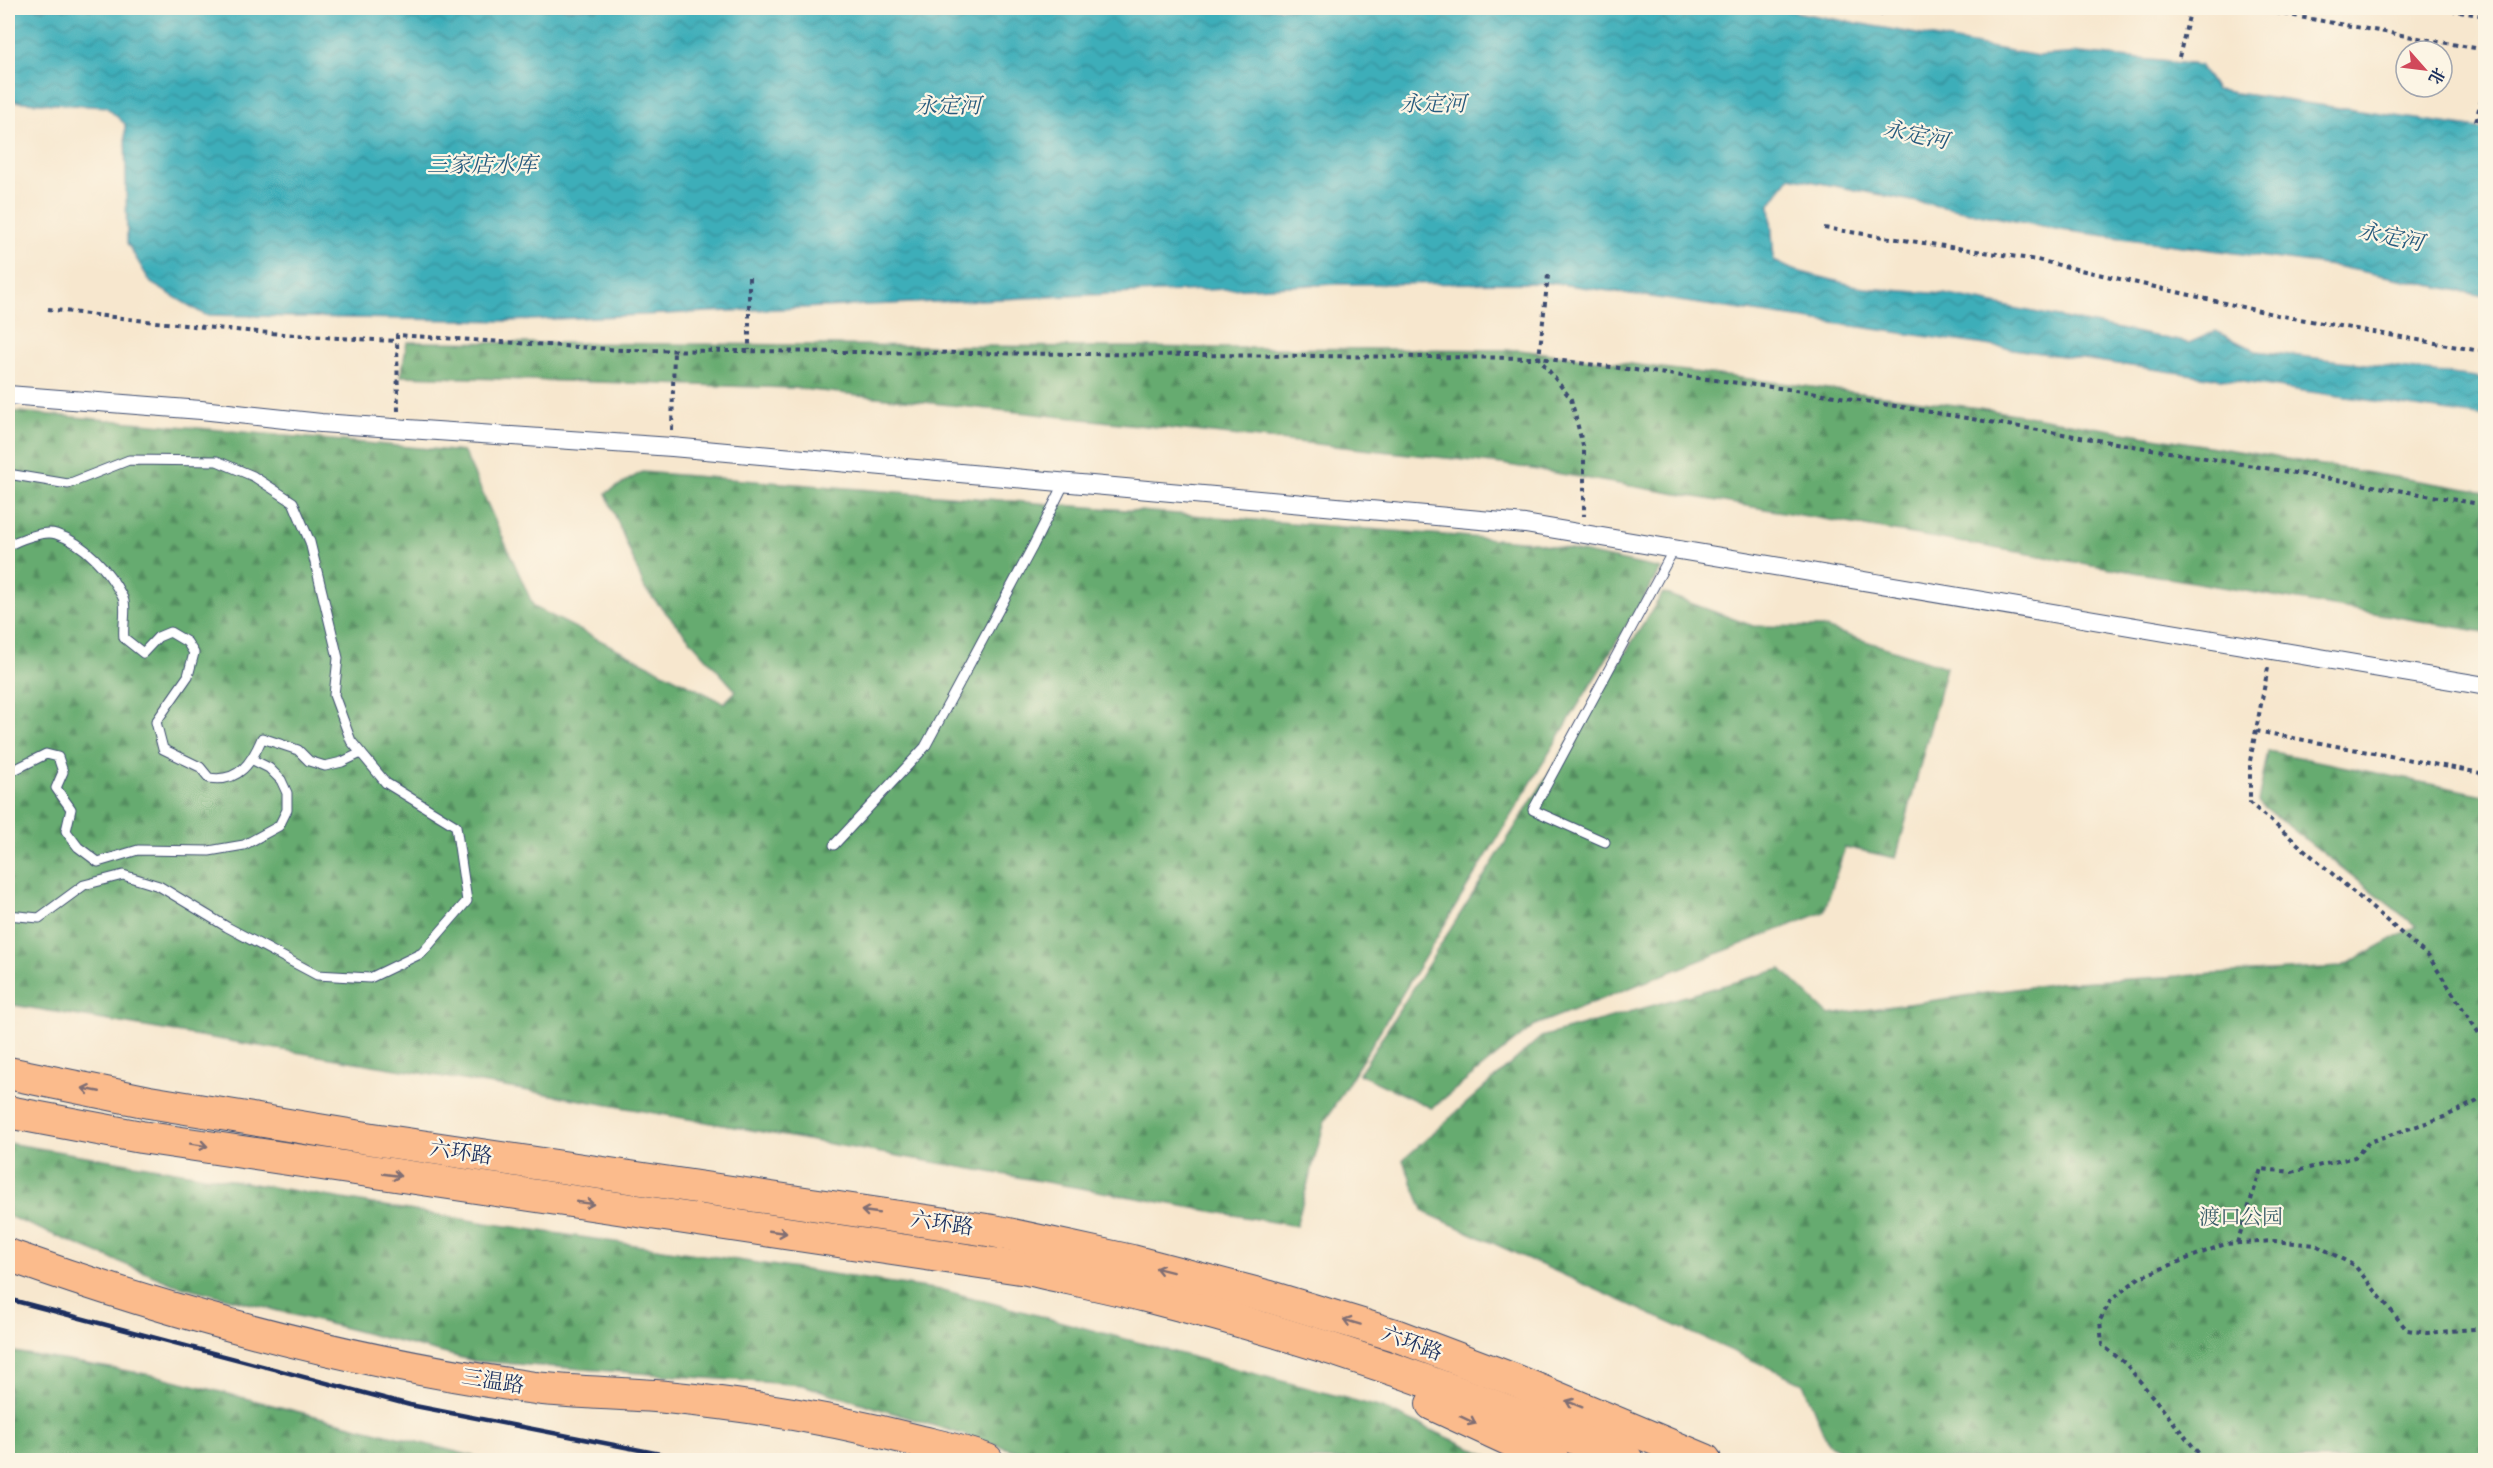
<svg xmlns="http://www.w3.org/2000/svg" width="2493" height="1468" font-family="'IM FELL Double Pica','Noto Serif SC',serif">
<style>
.forest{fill:url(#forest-firs);stroke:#406d67;stroke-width:1.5}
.water{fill:url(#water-waves);stroke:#2c6e8c;stroke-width:1.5}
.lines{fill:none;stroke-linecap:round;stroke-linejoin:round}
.lane-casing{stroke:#3c4b6f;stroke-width:11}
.street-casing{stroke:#3c4b6f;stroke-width:20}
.highway-casing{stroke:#3c4b6f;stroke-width:34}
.path{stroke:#3c4b6f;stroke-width:4;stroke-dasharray:4.5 4.5;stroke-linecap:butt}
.lane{stroke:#fff;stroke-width:9}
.street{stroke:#fff;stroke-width:18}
.highway{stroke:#fbbb8c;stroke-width:32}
.rail{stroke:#1b2f5e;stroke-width:4.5}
.oneway{stroke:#806e73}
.labels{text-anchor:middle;stroke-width:4.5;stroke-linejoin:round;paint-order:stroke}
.street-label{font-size:21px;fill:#1b2f5e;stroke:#fcf5e5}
.park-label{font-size:21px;fill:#395c69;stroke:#fcf5e5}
.water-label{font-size:22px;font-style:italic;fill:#275b7e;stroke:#fcf5e5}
</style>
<defs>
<pattern id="forest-firs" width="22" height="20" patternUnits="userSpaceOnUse" patternTransform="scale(1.5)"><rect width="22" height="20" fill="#66ab70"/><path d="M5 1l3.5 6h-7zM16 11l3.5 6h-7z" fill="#538c5f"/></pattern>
<pattern id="water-waves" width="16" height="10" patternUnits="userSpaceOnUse" patternTransform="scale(1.5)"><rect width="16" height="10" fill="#3eaeb9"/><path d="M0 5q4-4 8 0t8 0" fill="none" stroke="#338e9a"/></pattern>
</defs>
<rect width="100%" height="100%" fill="#fcf5e5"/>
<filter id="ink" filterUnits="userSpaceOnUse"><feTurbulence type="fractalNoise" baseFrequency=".0167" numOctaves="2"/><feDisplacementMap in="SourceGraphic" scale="12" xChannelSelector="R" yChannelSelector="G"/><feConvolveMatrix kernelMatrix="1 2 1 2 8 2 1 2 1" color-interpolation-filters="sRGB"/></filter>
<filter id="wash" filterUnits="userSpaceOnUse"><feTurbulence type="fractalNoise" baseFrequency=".008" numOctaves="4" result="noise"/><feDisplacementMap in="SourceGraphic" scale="24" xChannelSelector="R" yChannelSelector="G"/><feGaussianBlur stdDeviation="1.35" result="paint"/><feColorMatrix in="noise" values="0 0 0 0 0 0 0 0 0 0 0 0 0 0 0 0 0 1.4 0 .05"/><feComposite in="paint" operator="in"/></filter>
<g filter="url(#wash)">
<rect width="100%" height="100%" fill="#f7e7ce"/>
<!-- forest -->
<g class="forest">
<path d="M407 342 1519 350 1979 408 2485 492V632L1502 464 793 388 401 376Z"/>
<path d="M8 411 464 452 534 607 724 703 736 691 645 589 606 493 642 472 1534 542 1661 569 1325 1121 1296 1226 541 1093 8 1004Z"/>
<path d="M1663 593 1753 626 1822 627 1946 667 1896 858 1845 847 1824 912 1535 1025 1432 1108 1359 1074Z"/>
<path d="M2268 751 2485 795V1460H1857L1828 1444 1803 1383 1424 1212 1403 1160 1541 1037 1781 969 1829 1015 2058 983 2341 967 2416 926 2258 802Z"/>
<path d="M8 1143 486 1223 947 1291 1382 1408 1498 1460H1045L803 1385 474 1361 173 1284 8 1216Z"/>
<path d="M8 1351 158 1376 488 1460H8Z"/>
</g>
<!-- water -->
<path class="water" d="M8 8H1774L2038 56 2080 53 2200 65 2216 90 2485 129V296L2340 267 2061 230 1789 177 1770 204 1774 261 1793 270 1864 288 1944 294 2189 343 2216 331 2256 351 2476 377 2485 379V417L1554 283 1337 284 508 321 205 315 151 283 127 243 125 124 106 107 8 101Z"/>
</g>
<g filter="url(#ink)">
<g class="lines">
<!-- lane casing -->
<g class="lane-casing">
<g id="lane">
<path d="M8 474 68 484 129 460 217 461 253 476 293 502 310 542 338 658 334 695 351 741 386 783 456 826 467 901 422 953 370 978 317 975 227 927 159 886 123 875 84 885 39 918 8 915"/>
<path d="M8 546C18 540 44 530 56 534 85 543 109 571 122 596 128 606 122 626 124 638L143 653 158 637 170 632 187 642 194 653 188 676 156 722 163 749 200 767 209 778C239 783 252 762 262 738L298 750 309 761 325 766 342 762 361 753"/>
<path d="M8 773 46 754 58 757 63 772 56 788 71 809 66 831 78 847 98 862 138 850 209 851 244 845 279 826 287 810V793L281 780 269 768 253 760"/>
<path d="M1605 842 1533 810 1674 549"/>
<path d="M834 845 925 747 1033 546 1064 484"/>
</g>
</g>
<!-- street casing -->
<g class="street-casing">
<path id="street" d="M8 395 201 410 321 423 672 447 1525 524 2486 686"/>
</g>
<!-- highway casing -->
<g class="highway-casing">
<g id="highway">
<path d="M8 1073 149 1102 373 1139 994 1231 1132 1261 1270 1297 1395 1335 1517 1381 1705 1460"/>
<path d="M8 1112 141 1137 1027 1269C1066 1278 1107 1286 1146 1296 1310 1337 1472 1393 1627 1460"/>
<path d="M8 1255C179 1316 355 1363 535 1388 578 1393 622 1393 666 1397 749 1405 833 1419 914 1440 938 1446 964 1451 987 1460"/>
<path d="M1432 1404 1553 1460"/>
</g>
</g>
<!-- path -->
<g class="path">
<path d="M2249 8 2486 50"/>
<path d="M2433 8 2486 16"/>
<path d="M1880 16 1882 8"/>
<path d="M2179 57 2191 8"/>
<path d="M2476 121 2486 79"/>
<path d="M1824 228 2037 260 2277 315 2486 352"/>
<path d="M1548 275 1539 358 1571 399 1584 450V516"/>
<path d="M749 277V350"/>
<path d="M48 309C164 324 280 336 397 341"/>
<path d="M398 411 397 335 622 350 1539 358 1811 392 2486 505"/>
<path d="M672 430 674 350"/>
<path d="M2268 668 2250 761V803L2429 957 2486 1044"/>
<path d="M2256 731 2486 774"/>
<path d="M2237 1243 2261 1169 2292 1172 2355 1157 2369 1142 2444 1117 2486 1097"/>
<path d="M2204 1460 2126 1364 2102 1345 2100 1320 2111 1300 2140 1277 2225 1244 2274 1241 2316 1245 2355 1266 2407 1330 2427 1333 2486 1328"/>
</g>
<!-- lane -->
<use href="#lane" class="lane"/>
<!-- street -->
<use href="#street" class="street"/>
<!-- highway -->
<use href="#highway" class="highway"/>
<!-- rail -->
<path class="rail" d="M8 1299 410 1405 691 1460"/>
</g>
<!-- one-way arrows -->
<defs><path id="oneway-shaft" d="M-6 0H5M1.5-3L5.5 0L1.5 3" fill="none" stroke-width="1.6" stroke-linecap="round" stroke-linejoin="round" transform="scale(1.5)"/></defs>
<g class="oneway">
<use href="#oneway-shaft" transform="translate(91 1090) rotate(-169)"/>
<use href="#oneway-shaft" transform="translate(199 1145) rotate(9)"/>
<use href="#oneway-shaft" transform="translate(392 1175) rotate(8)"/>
<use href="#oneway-shaft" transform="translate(585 1203) rotate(8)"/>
<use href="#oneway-shaft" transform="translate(870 1212) rotate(-172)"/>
<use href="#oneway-shaft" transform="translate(778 1232) rotate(8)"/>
<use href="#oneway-shaft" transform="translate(1164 1270) rotate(-166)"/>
<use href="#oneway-shaft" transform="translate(1352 1322) rotate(-163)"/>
<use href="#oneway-shaft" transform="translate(1574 1404) rotate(-158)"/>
<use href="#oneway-shaft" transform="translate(1468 1420) rotate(25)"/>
</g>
</g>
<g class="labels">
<!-- street labels -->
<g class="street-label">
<text transform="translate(461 1152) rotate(8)" y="7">六环路</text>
<text transform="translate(942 1223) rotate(8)" y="7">六环路</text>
<text transform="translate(1412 1343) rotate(20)" y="7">六环路</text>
<text transform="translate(493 1381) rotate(9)" y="7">三温路</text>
</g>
<!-- park labels -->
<g class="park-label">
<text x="2241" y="1224">渡口公园</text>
</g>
<!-- water labels -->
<g class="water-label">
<text x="1433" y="111">永定河</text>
<text x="948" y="113">永定河</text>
<text transform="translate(1916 134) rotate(12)" y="8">永定河</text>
<text x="482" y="172">三家店水库</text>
<text transform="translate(2391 236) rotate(12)" y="8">永定河</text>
</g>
</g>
<!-- margin -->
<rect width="2493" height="1468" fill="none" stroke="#fcf5e5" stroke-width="30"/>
<!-- north arrow -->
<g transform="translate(2424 69) rotate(118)"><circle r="28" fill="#fcf5e5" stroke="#a2a6af" stroke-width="1.5"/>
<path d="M0-4.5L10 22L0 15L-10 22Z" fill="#d1495b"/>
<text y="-9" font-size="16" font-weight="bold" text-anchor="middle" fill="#1b2f5e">北</text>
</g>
</svg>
